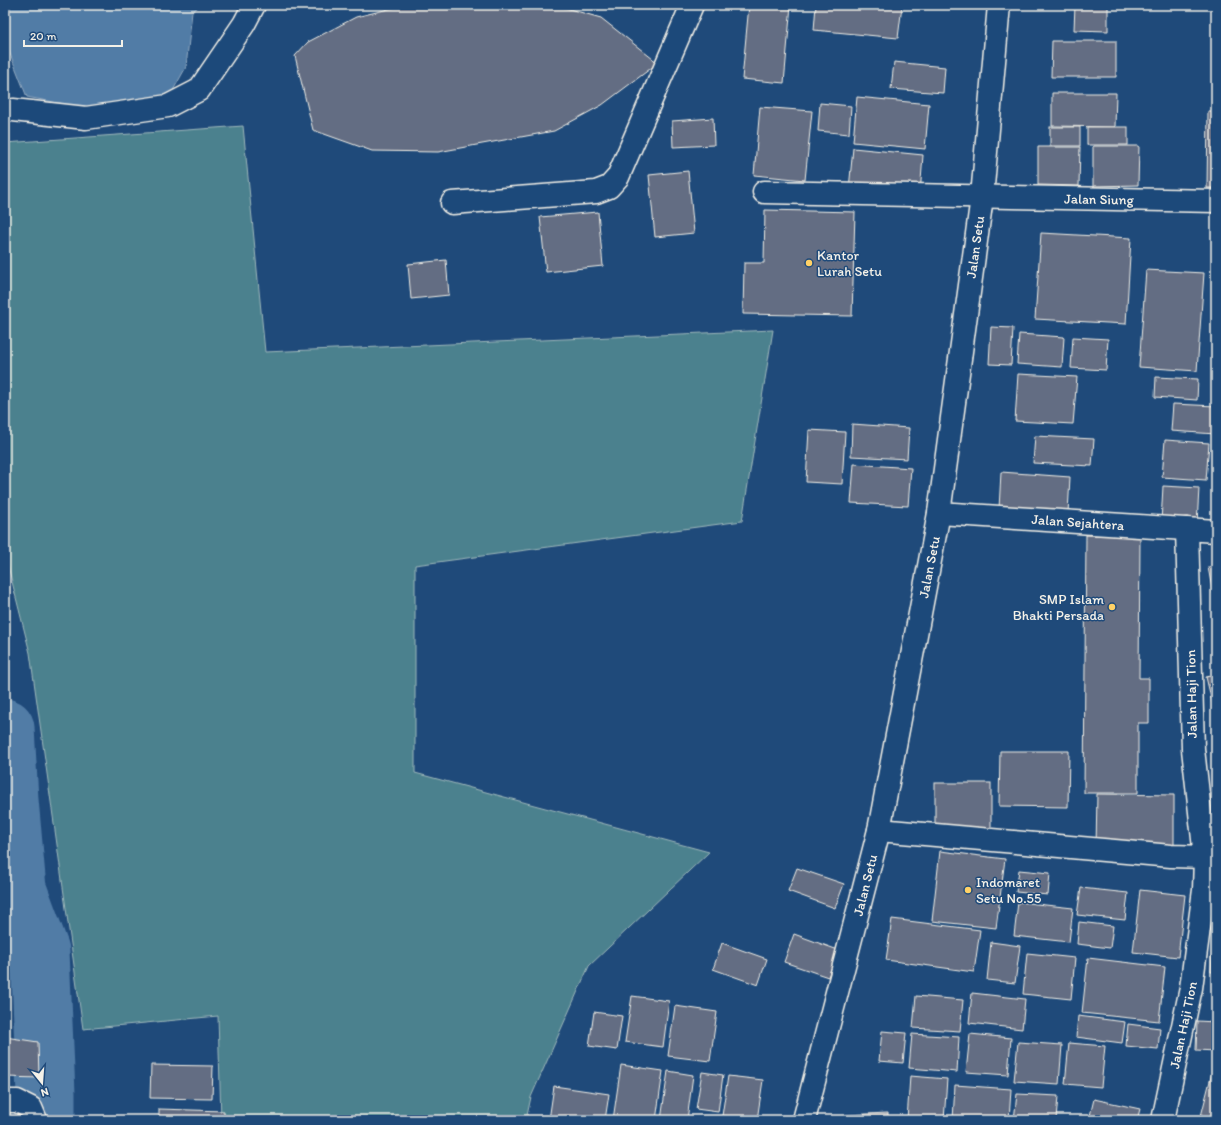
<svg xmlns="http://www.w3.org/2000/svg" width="1221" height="1125" font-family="Itim,sans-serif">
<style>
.green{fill:#4b818e;stroke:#a0b9bb}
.water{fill:#517ba6;stroke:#92aac0}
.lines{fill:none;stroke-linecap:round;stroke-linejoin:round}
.river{stroke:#517ba6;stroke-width:59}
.building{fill:#636d83;stroke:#f4f1e8}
.minor-casing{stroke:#f4f1e8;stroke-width:25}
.major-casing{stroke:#f4f1e8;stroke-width:25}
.minor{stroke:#1f4a7a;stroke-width:22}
.major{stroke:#1f4a7a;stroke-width:22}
.poi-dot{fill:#ffd166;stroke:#1f4a7a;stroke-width:1.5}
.labels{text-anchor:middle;stroke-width:3;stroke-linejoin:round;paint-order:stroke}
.street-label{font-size:14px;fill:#f4f1e8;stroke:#1f4a7a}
.poi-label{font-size:14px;fill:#f4f1e8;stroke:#1f4a7a;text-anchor:start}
</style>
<rect width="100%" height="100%" fill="#1f4a7a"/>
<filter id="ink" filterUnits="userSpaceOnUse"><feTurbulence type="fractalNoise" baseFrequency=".025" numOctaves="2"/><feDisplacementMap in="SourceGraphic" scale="8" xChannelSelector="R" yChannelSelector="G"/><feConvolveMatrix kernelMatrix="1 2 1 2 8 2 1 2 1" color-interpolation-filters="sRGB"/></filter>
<g filter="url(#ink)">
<!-- green -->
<path class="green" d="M243 126 265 352 773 330 742 521 415 565V773L709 852 589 966 531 1097 526 1120H221L218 1016 83 1029 30 653 5 554V143Z"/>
<!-- water -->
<path class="water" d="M5 5H200L192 12 186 67 171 94 91 109 27 97 5 41Z"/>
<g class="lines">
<!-- river -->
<path class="river" d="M5 728 9 800 17 889 40 951 46 1094V1120"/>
</g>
<!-- building -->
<g class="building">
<path d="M405 5H555L601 18 658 63 602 105 554 131 438 152 372 151 313 130 295 56 308 42 356 17Z"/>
<path d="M749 5H791L784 83 742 79Z"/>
<path d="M816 5 902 6 898 38 814 30Z"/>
<path d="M1075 5H1108V31L1074 30Z"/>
<path d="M1052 41H1116V77H1051Z"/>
<path d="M1213 55H1216V104H1212Z"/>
<path d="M894 62 945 67 943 93 891 89Z"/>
<path d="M1052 93H1116L1115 127 1052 126Z"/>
<path d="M857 97 929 104 925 149 853 142Z"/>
<path d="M820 103 851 106 849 134 818 131Z"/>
<path d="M760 107 812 111 805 180 754 175Z"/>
<path d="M1208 111H1216V188H1207Z"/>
<path d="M713 118 714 145 673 147 672 121Z"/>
<rect x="1050" y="127" width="30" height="19"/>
<rect x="1087" y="127" width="41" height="18"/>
<path d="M1093 146H1139L1138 185 1093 186Z"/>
<path d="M1038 147H1080L1079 186 1038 185Z"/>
<path d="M853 148 923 155 920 194 849 189Z"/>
<path d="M688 171 694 233 655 237 649 175Z"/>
<path d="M765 210 855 212 852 316 743 314 744 263H764Z"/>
<path d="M598 212 603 266 546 272 540 217Z"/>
<path d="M1041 233 1131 238 1126 324 1035 319Z"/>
<path d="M446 260 449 295 411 299 408 264Z"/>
<path d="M1146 270 1204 273 1197 371 1139 367Z"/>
<path d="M991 327 1013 328 1011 365 989 364Z"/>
<path d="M1019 334 1064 337 1062 367 1017 364Z"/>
<path d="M1073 337 1108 339 1106 370 1071 368Z"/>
<path d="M1018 374 1077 377 1073 424 1015 421Z"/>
<path d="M1156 377 1198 379 1197 400 1155 397Z"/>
<path d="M1173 404 1216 406V434L1171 431Z"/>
<path d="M852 424 909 428 907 459 851 456Z"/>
<path d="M809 430 845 432 842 484 806 482Z"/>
<path d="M1035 436 1094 439 1092 466 1033 463Z"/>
<path d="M1165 440 1209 443 1206 480 1162 477Z"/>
<path d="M854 464 911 468 908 506 851 503Z"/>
<path d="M1001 472 1070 477 1068 513 999 509Z"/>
<path d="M1163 486 1199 488 1197 524 1161 522Z"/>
<path d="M1086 535 1140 536 1139 678H1149V723H1138V793H1084Z"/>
<path d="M1216 566V593L1213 594 1208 567Z"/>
<path d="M1216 675V714H1215L1206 677Z"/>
<path d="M1000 751H1069L1068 807 999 806Z"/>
<rect x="935" y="783" width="56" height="45"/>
<path d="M1097 794 1174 795V849L1096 848Z"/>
<path d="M940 851 1005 859 996 928 932 921Z"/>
<path d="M797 868 844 884 835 908 788 891Z"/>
<path d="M1019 870 1050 873 1048 895 1016 892Z"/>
<path d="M1081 888 1128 893 1125 920 1077 915Z"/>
<path d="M1140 890 1185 895 1178 957 1133 952Z"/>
<path d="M1018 902 1073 908 1069 942 1014 936Z"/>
<path d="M892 919 980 930 974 972 886 960Z"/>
<path d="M1079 922 1113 926 1110 948 1077 944Z"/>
<path d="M794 934 838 950 828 977 784 962Z"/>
<path d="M991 942 1020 946 1015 983 987 980Z"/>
<path d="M722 943 767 959 758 985 713 969Z"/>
<path d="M1027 953 1075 958 1071 999 1023 994Z"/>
<path d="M1212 955H1216V972H1211Z"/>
<path d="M1088 958 1165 967 1159 1021 1082 1013Z"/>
<path d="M972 993 1025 999 1022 1029 969 1023Z"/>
<path d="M632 996 669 1001 663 1047 625 1042Z"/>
<path d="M916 996 963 1000 960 1031 913 1028Z"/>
<path d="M675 1006 717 1012 710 1061 668 1056Z"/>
<path d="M594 1012 622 1016 617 1050 589 1046Z"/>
<path d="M1078 1016 1125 1022 1122 1043 1076 1037Z"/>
<path d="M1197 1021 1216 1022V1051L1196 1050Z"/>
<path d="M1128 1024 1160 1028 1158 1049 1126 1046Z"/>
<path d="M882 1031 906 1033 903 1063 879 1061Z"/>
<path d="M912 1034 959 1037 957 1072 909 1068Z"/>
<path d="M970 1034 1011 1038 1008 1075 966 1072Z"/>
<path d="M5 1037 38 1042 39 1078 6 1077Z"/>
<path d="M1018 1042 1062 1045 1059 1084 1014 1081Z"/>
<path d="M1069 1043 1105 1046 1101 1087 1065 1084Z"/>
<path d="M151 1065 213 1066 212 1099 150 1098Z"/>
<path d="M621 1065 663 1071 656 1120H613Z"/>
<path d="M668 1071 693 1075 687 1120H661Z"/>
<path d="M702 1072 723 1075 718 1112 696 1109Z"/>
<path d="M1212 1073 1216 1074V1120H1200Z"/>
<path d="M728 1076 763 1080 757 1120 722 1116Z"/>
<path d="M910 1076 947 1079 944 1120H907Z"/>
<path d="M955 1085 1011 1089 1009 1120H953Z"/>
<path d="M554 1086 609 1094 605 1120H549Z"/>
<path d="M1017 1094 1058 1096 1056 1120H1014Z"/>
<path d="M1094 1099 1140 1109 1137 1120H1089Z"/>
<path d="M159 1109 224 1111V1120H159Z"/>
<path d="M888 1113V1120H846V1115Z"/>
</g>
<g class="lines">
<!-- minor casing -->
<g class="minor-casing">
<g id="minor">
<path d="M13 110 86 118 168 106 199 90 244 24 254 5"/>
<path d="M764 192 1216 201"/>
<path d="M452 203 596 192 609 187 618 177 692 5"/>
<path d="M939 513 1216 531"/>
<path d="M879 830 1171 856 1205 857"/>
<path d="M5 1101H17L31 1108 36 1120"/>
<path d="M1163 1120 1191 988 1204 890 1205 857 1193 749 1187 529"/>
</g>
</g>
<!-- major casing -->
<g class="major-casing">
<path id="major" d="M804 1120 879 830 939 513 982 197 999 5"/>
</g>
<!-- minor -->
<use href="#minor" class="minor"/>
<!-- major -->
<use href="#major" class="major"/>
</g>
</g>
<!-- markers -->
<g class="poi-dot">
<circle cx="809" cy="263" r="4"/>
<circle cx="1112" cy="607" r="4"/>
<circle cx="968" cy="890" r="4"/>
</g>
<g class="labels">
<!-- street labels -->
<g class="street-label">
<text transform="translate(1099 199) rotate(1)" y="5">Jalan Siung</text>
<text transform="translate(975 247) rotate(-82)" y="5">Jalan Setu</text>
<text transform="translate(1078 522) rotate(4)" y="5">Jalan Sejahtera</text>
<text transform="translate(929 567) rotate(-79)" y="5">Jalan Setu</text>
<text transform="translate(1191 694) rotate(-91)" y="5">Jalan Haji Tion</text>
<text transform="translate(865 885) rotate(-76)" y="5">Jalan Setu</text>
<text transform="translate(1183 1025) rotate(-78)" y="5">Jalan Haji Tion</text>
</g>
<!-- poi labels -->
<g class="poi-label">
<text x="817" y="260">Kantor<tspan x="817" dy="16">Lurah Setu</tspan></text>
<text x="1104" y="604" text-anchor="end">SMP Islam<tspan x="1104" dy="16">Bhakti Persada</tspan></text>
<text x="976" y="887">Indomaret<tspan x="976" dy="16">Setu No.55</tspan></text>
</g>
</g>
<!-- margin -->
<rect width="1221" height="1125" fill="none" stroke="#1f4a7a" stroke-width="20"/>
<rect x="10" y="10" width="1201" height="1105" fill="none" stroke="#f4f1e8" stroke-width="1.5" filter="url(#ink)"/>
<!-- north arrow -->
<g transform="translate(42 1083) rotate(163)" stroke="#1f4a7a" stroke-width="3" paint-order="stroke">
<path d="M0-3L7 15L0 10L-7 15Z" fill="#f4f1e8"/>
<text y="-6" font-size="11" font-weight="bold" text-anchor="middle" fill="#f4f1e8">N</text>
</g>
<!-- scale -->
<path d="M24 40v6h98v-6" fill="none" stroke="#f4f1e8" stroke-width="2"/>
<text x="30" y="40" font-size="12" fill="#f4f1e8" stroke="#1f4a7a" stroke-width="3" paint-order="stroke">20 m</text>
</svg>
